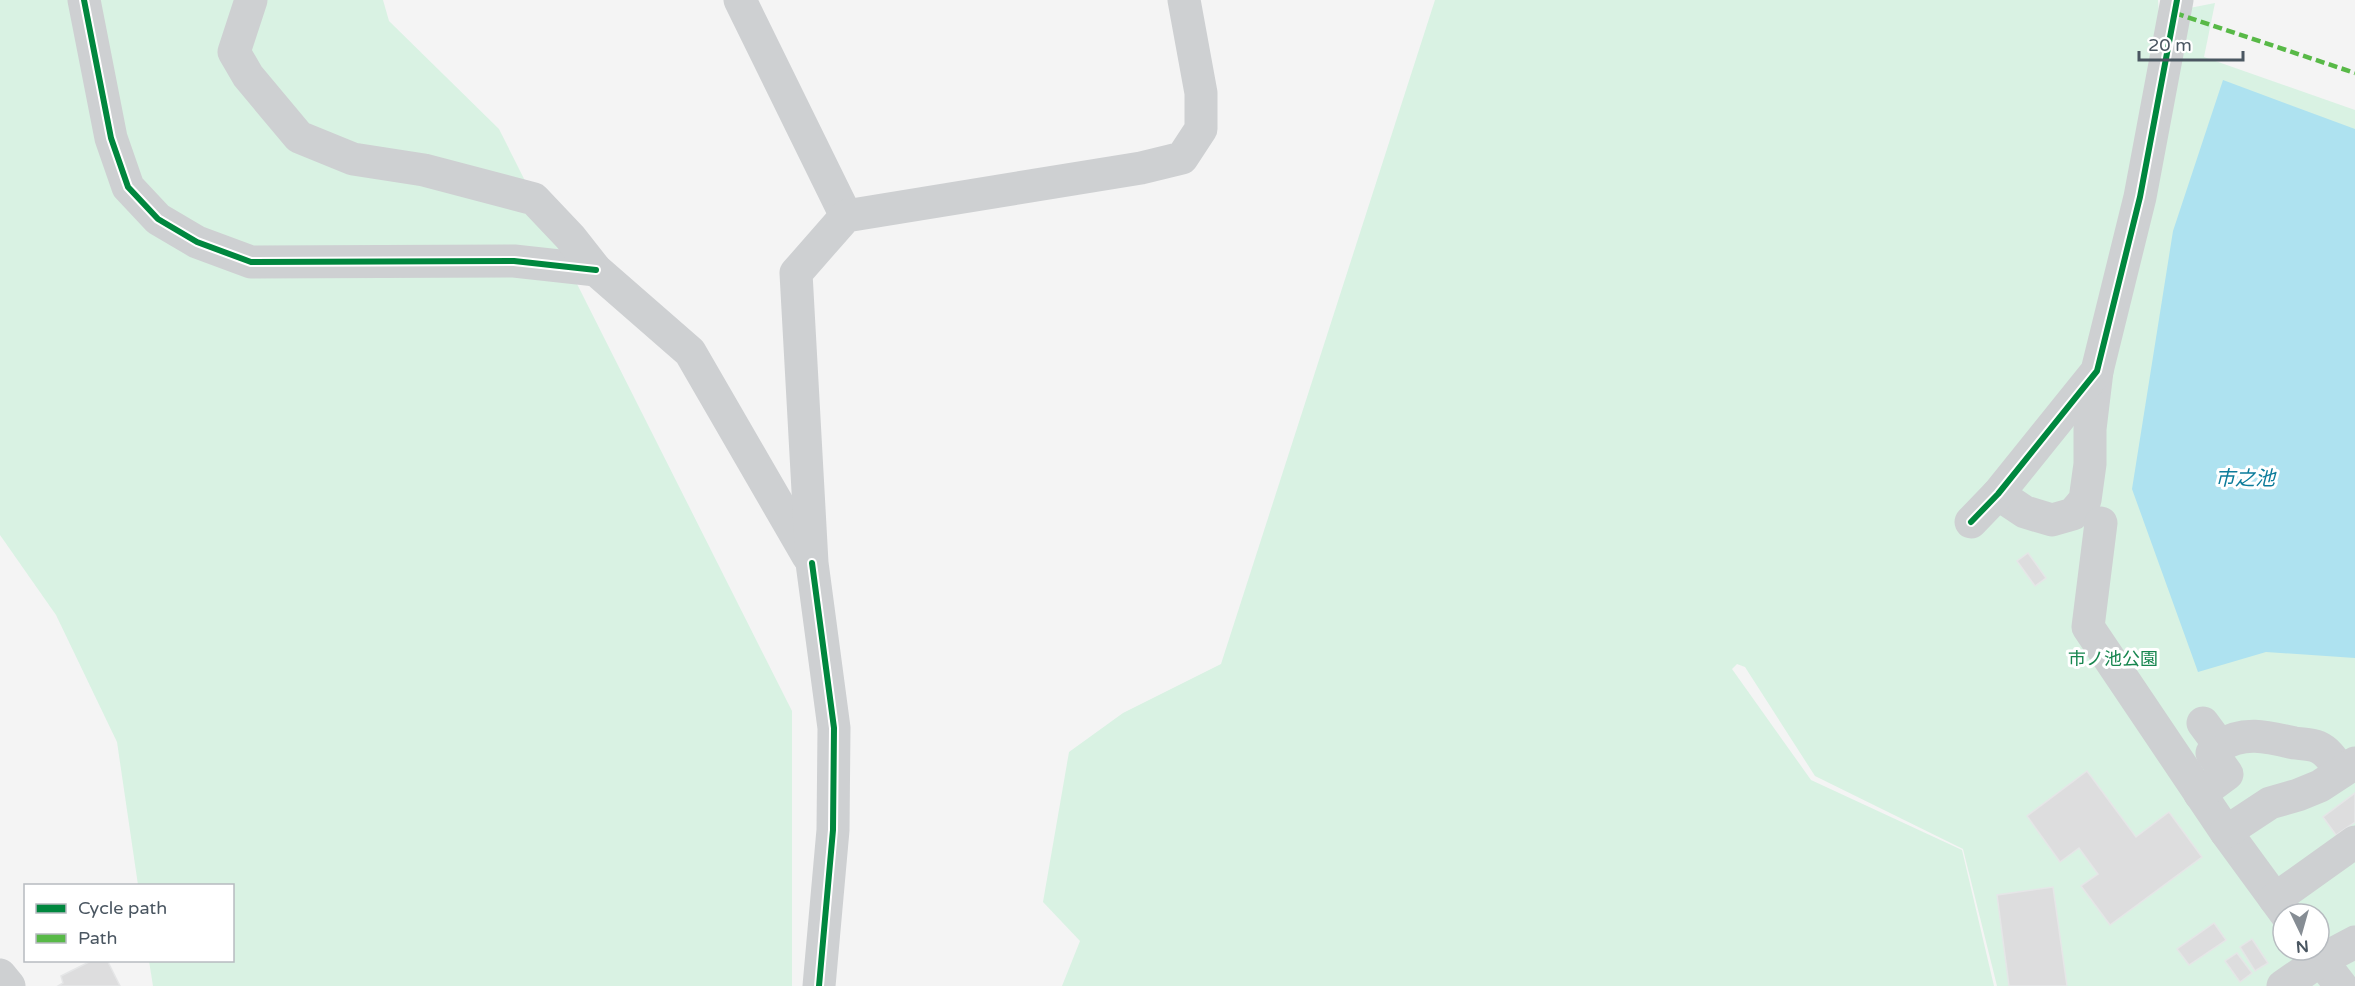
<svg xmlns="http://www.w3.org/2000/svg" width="2355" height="986" font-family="'Varela Round','Noto Sans JP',sans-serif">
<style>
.green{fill:#d9f2e3;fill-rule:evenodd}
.water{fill:#aee2f0}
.building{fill:#ddddde;stroke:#e5e6e7;stroke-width:1.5}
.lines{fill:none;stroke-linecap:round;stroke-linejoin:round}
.minor{stroke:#ced0d2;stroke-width:33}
.quiet{stroke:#58b947;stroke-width:4.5;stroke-dasharray:9 4.5;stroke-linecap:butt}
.cycleway-casing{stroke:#fff;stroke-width:10}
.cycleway{stroke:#00873e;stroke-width:6}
.labels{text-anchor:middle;stroke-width:6;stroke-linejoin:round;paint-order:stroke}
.park-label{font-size:18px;fill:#17864f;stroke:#fff}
.water-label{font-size:20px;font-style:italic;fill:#0c7c9b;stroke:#fff}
</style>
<rect width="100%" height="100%" fill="#f4f4f4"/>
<!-- green -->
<g class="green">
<path d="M0 0H383L389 21 499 129 792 711V986H153L149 961 232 960V886L138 885 117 742 56 615 0 535Z"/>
<path d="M1435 0H2158L2159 14 2215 3 2204 57 2355 110V986H1997L1963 849 1815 776 1745 667 1737 664 1732 669 1811 780 1962 850 1994 986H1062L1080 941 1043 902 1069 752 1123 713 1221 664ZM2283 914H2319V950H2283Z"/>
</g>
<!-- water -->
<path class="water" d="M2223 80 2355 129V658L2266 652 2198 672 2132 489 2173 231Z"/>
<!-- building -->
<g class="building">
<path d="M2028 553 2046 578 2035 586 2017 561Z"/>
<path d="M2087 771 2136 837 2169 812 2202 857 2110 925 2081 886 2098 874 2079 848 2060 862 2027 816Z"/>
<path d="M2355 793V822L2336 835 2323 817Z"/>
<path d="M2053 887 2067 986H2009L1997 895Z"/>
<path d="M2214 923 2226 940 2189 965 2177 949Z"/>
<path d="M2252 939 2268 963 2255 971 2240 947Z"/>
<path d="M2237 953 2252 973 2240 982 2225 961Z"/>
<path d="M93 960H107L120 986H58L63 983 61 976Z"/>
</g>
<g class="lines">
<!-- minor -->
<g class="minor">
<path d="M84 0 111 138 128 187 158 219 197 242 251 262 514 261 596 270"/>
<path d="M251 0 234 52 248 76 299 137 353 159 424 170 534 199 570 237 596 270 690 352 808 556"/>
<path d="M740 0 846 216"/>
<path d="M1998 494 2025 512 2052 520 2073 514 2085 500 2090 464V429L2097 371"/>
<path d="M1971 522 1998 494 2097 371 2140 197 2177 0"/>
<path d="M2101 523 2088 627 2226 832 2286 914"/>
<path d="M2203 723 2220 746C2243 730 2269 737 2294 743 2302 744 2311 744 2318 747 2329 752 2334 762 2341 771"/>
<path d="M2200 794 2227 774 2212 753"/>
<path d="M2226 832 2270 803 2298 795 2320 786 2355 763"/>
<path d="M2275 899 2355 842"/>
<path d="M2313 950 2341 986"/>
<path d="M0 975 9 986"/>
<path d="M819 986 833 830 834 728 812 563 796 273 846 216 1141 168 1182 158 1201 129V93L1184 0"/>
<path d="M2283 986 2321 960 2355 942"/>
</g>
<!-- quiet -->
<path class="quiet" d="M2175 13 2355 73"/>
<!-- cycleway casing -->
<g class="cycleway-casing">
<g id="cycleway">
<path d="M84 0 111 138 128 187 158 219 197 242 251 262 514 261 596 270"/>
<path d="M1971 522 1998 494 2097 371 2140 197 2177 0"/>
<path d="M812 563 834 728 833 830 819 986"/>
</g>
</g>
<!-- cycleway -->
<use href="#cycleway" class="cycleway"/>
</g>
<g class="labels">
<!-- park labels -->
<g class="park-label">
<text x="2113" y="665">市ノ池公園</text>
</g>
<!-- water labels -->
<g class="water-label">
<text x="2245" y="485">市之池</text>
</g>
</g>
<!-- legend -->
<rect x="24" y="884" width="210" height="78" fill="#ffffff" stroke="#b7bbc0" stroke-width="1.5"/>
<rect x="36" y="904" width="30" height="9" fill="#00873e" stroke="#b7bbc0" stroke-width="1.5"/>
<text x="78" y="914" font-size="18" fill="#4a5661">Cycle path</text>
<rect x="36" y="934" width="30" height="9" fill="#58b947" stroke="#b7bbc0" stroke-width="1.5"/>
<text x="78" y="944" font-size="18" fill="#4a5661">Path</text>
<!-- north arrow -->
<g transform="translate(2301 932) rotate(175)"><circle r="28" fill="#ffffff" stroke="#b7bbc0" stroke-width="1.5"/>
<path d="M0-4.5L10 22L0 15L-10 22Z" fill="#868d94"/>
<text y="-9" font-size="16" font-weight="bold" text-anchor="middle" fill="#4a5661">N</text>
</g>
<!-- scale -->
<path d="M2139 51v9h104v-9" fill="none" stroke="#4a5661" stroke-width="3"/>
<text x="2148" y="51" font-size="18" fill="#4a5661" stroke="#ffffff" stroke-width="4.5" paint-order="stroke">20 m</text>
</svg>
